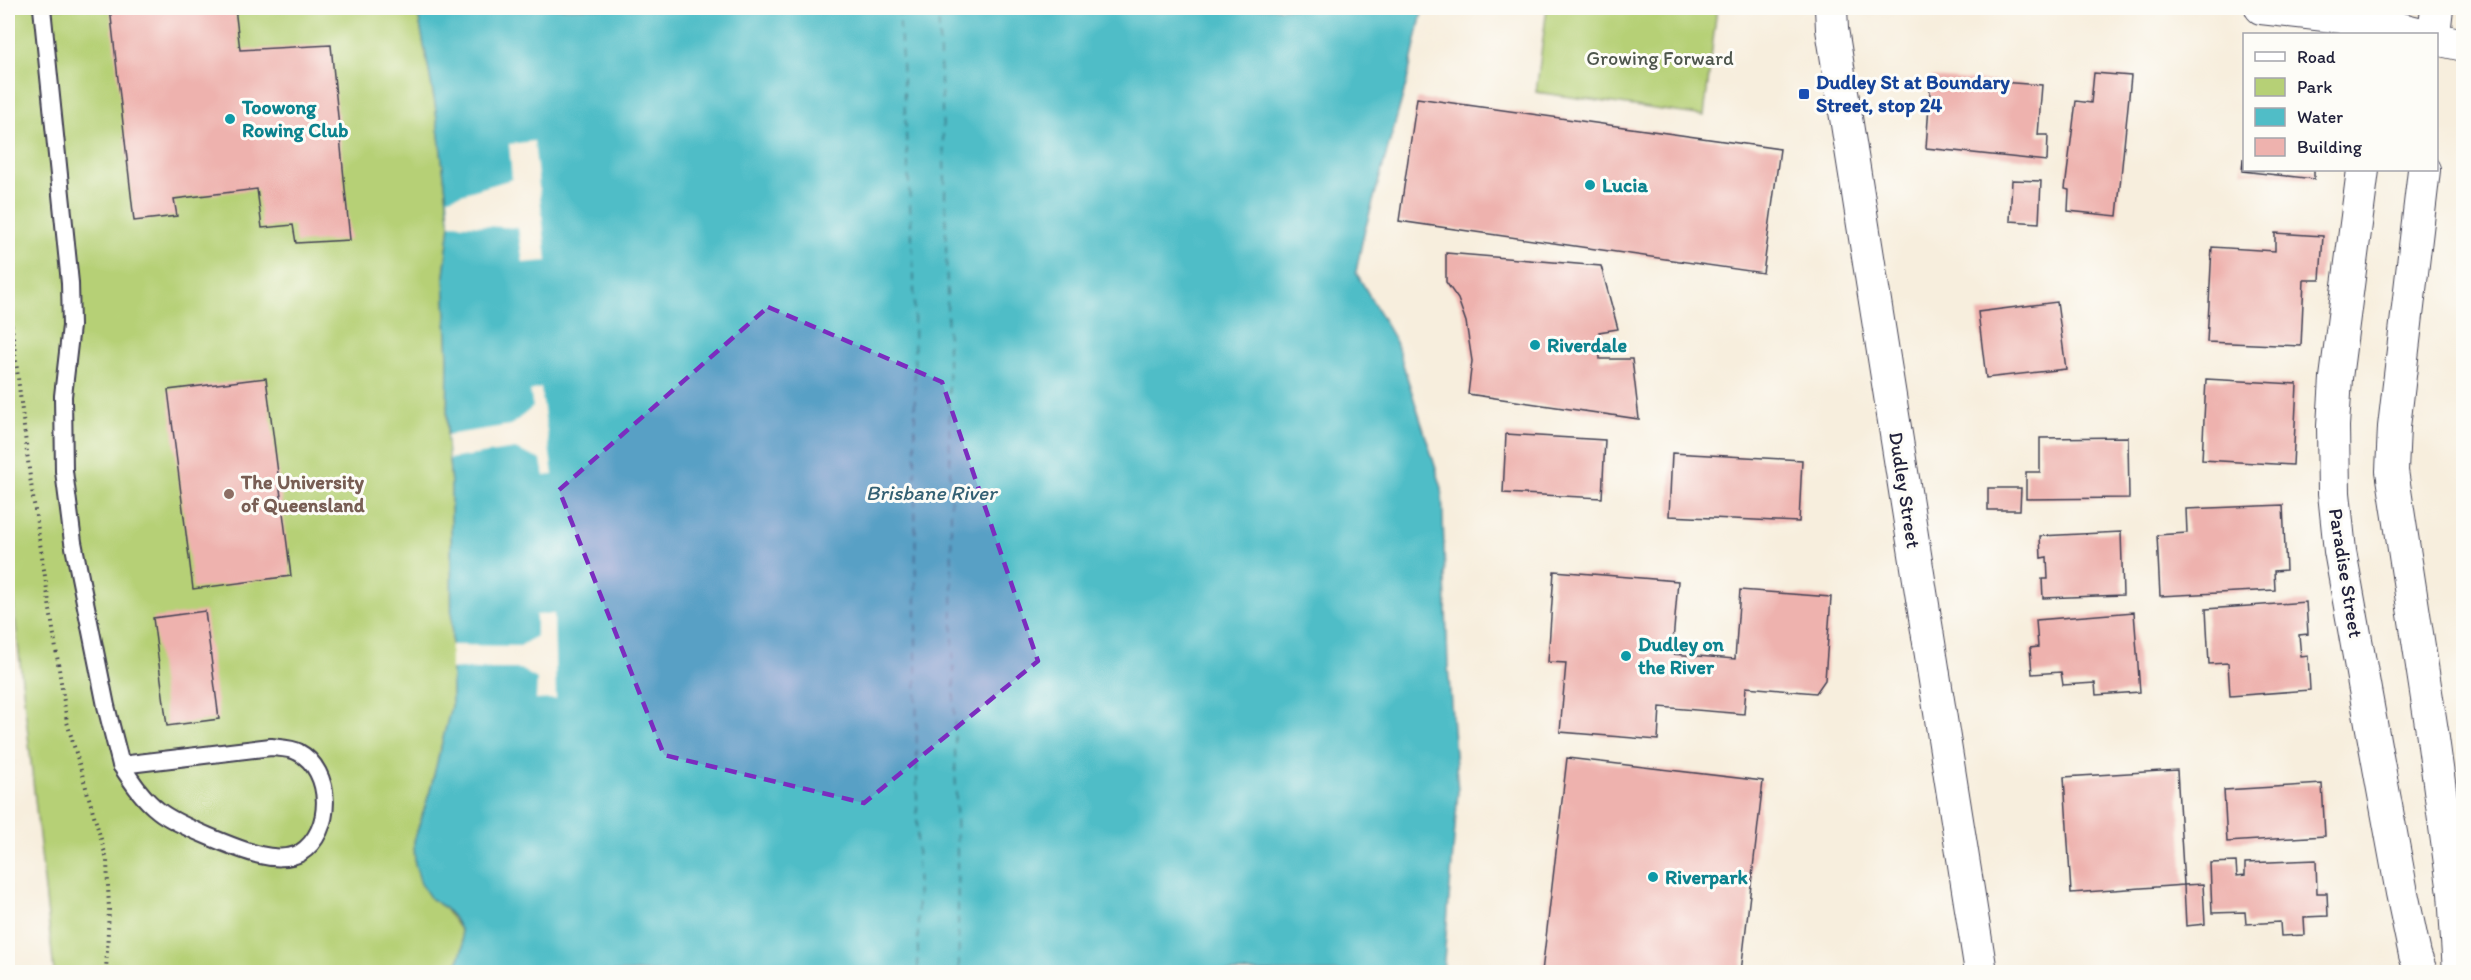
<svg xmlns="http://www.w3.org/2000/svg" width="2471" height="980" font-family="Itim,sans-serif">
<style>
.green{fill:#b6d076;stroke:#6c7958;stroke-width:1.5}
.water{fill:#50bdc7;stroke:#397081;stroke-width:1.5}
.pier{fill:#f7eedd}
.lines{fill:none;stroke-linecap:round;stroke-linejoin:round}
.ferry{stroke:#346073;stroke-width:1.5;stroke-dasharray:8 6;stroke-linecap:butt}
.building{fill:#eeb2ae}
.service-casing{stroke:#424153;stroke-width:20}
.minor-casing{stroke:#424153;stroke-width:34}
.path{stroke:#424153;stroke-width:4;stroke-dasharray:1.5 4.5;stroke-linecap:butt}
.service{stroke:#fff;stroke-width:16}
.minor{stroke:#fff;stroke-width:32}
.marked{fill:#7b2cbf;fill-opacity:0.2;stroke:#7b2cbf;stroke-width:4.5;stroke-dasharray:12 8;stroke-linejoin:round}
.transit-dot{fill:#1a4fb4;stroke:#fdfcf7;stroke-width:2}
.culture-dot{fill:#0f9aa8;stroke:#fdfcf7;stroke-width:2}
.education-dot{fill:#8d6e63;stroke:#fdfcf7;stroke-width:2}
.labels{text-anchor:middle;stroke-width:6;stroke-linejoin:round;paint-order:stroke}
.park-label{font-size:20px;fill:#4e564d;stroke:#fdfcf7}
.transit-label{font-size:20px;font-weight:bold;fill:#164399;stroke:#fdfcf7;text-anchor:start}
.culture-label{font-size:20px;font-weight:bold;fill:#0d838f;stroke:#fdfcf7;text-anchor:start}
.education-label{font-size:20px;font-weight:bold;fill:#785e54;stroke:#fdfcf7;text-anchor:start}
.street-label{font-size:20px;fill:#22223b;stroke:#fdfcf7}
.water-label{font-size:21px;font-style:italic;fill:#346073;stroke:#fdfcf7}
</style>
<rect width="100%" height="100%" fill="#fdfcf7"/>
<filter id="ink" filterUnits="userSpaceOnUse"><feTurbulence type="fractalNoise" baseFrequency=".0167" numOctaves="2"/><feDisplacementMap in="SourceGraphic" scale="12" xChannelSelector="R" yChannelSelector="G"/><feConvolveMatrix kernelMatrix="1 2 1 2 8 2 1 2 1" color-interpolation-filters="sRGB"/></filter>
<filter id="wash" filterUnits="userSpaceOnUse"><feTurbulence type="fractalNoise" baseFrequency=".008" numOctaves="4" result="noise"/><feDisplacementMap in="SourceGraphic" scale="24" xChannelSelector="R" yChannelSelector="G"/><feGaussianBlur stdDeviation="1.35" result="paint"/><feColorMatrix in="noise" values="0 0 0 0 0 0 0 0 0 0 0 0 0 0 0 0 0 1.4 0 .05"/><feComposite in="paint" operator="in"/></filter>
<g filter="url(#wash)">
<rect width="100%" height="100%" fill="#f7eedd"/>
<!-- green -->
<g class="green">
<path d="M8 8H417L435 103 450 224 444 276 448 358 447 435 451 484 452 703 430 791 414 841 415 864 431 899 444 907 461 931 463 947 455 972H54L8 553Z"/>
<path d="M1547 8H1717L1704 116 1536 92Z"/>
</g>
<!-- water -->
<path class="water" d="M417 8H1423L1407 81 1363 237 1356 272 1396 342 1442 488 1448 666 1458 791 1443 972H455L463 947 461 931 453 917 444 907 431 899 421 884 415 864 414 841 430 791 452 702 451 484 447 435 448 358 444 276 450 224 435 103Z"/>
<!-- pier -->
<g class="pier">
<path d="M534 141 547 261 523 263 518 228 450 224 448 198 512 179 509 144Z"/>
<path d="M541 388 553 475 544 476 541 460 515 449 449 459 447 435 511 425 533 407 530 391Z"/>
<path d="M554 614 556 699 536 700 537 679 520 669H451V645L520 646 536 636V615Z"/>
</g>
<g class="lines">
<!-- ferry -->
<g class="ferry">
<path d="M899 8 914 274 918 972"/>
<path d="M938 8 945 184 959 972"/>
</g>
</g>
<g id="blocks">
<!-- building -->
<g class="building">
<path d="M110 8H235L240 50 331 45 350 240 296 243 293 225 262 228 257 189 174 199 177 216 134 221Z"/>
<path d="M2094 73 2131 76 2117 216 2068 211 2069 190 2065 189 2076 101 2091 103Z"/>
<path d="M1931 77 2042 85 2038 135H2048L2047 161 1926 148Z"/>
<path d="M1417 98 1780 149 1763 273 1399 221Z"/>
<path d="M2243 158 2244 170H2314V179L2242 171Z"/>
<path d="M2012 180 2041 181 2039 223 2010 221Z"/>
<path d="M2275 233 2323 236 2320 280H2304L2301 346 2207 342 2212 247 2275 251Z"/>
<path d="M1446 253 1601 266 1618 329 1599 332 1600 359H1632L1639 419 1468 394 1472 361 1466 322 1458 299 1446 282Z"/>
<path d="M2057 302 2066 369 1986 378 1978 312Z"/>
<path d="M266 378 291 576 193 589 168 390Z"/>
<path d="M2206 379 2297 384 2293 465 2202 460Z"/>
<path d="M1506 434 1605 440 1602 498 1503 493Z"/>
<path d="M2128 437 2129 498 2026 499V472H2040V438Z"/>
<path d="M1672 453 1802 460 1799 522 1669 516Z"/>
<path d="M1988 488H2021L2020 510H1988Z"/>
<path d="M2283 505 2286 570 2274 571 2275 590 2160 596 2157 535 2187 533 2186 509Z"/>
<path d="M2121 532 2123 595 2043 598 2042 579H2048L2047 557 2041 558 2040 536Z"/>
<path d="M1554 571 1678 581 1672 654 1735 659 1740 590 1831 597 1825 680 1816 693 1746 687 1744 714 1660 707 1658 740 1560 732 1566 663 1548 662Z"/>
<path d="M2306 602 2308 634 2299 635 2301 657 2308 656 2310 690 2230 696 2228 663 2209 664 2206 609Z"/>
<path d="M205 611 219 719 167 726 153 618Z"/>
<path d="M2134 612 2140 692 2096 695 2095 683 2063 685 2061 672 2032 674 2030 648 2038 647 2036 620Z"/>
<path d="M1567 758 1763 781 1741 972H1542Z"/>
<path d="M2177 770 2184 885 2071 893 2064 777Z"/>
<path d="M2322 784 2325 836 2227 842 2224 790Z"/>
<path d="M2316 860 2317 893H2327L2328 916 2304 917 2305 935 2281 936 2280 922 2246 924 2245 912 2212 913 2210 863 2236 862 2237 876 2245 875V863Z"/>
<path d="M2203 884 2205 924 2186 926 2184 885Z"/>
</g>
</g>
</g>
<g filter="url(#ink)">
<use href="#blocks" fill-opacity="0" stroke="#424153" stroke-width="1.5"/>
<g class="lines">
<!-- service casing -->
<g class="service-casing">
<g id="service">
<path d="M42 8 70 283 71 326 63 396 64 471 73 542 106 706 121 765"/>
<path d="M271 747C279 748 291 748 298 752 333 770 334 832 300 853 289 859 272 858 260 855 239 850 175 824 159 811 143 799 132 782 121 765Z"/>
</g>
</g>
<!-- minor casing -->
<g class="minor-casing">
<g id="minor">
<path d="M1831 8 1832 29 1981 972"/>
<path d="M2261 8 2360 19 2422 34"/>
<path d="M2434 34 2437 8"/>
<path d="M2436 39 2464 45"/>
<path d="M2363 170 2336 378 2333 426 2334 493 2340 551 2376 751 2402 893 2415 955 2421 972"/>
<path d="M2424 170 2394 427 2392 471 2432 731 2454 893 2459 972"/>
</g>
</g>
<!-- path -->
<path class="path" d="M8 295 30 477 67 722 107 860 109 910 106 972"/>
<!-- service -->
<use href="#service" class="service"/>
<!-- minor -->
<use href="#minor" class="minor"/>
</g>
</g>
<!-- marked area -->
<path class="marked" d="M768 307 942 382 1038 661 864 803 664 755 559 490Z"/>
<!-- markers -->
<rect class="transit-dot" x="1798" y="88" width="12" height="12" rx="3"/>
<g class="culture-dot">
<circle cx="230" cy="119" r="6"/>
<circle cx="1590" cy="185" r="6"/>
<circle cx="1535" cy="345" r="6"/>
<circle cx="1626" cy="656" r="6"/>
<circle cx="1653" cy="877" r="6"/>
</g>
<circle class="education-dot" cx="229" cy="494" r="6"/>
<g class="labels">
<!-- park labels -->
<g class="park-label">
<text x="1660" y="65">Growing Forward</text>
</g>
<!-- transit labels -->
<g class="transit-label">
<text x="1816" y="89">Dudley St at Boundary<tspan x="1816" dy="23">Street, stop 24</tspan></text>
</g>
<!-- culture labels -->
<g class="culture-label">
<text x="242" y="114">Toowong<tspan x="242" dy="23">Rowing Club</tspan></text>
<text x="1602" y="192">Lucia</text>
<text x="1547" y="352">Riverdale</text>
<text x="1638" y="651">Dudley on<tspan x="1638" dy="23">the River</tspan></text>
<text x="1665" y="884">Riverpark</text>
</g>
<!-- education labels -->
<g class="education-label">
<text x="241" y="489">The University<tspan x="241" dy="23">of Queensland</tspan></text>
</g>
<!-- street labels -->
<g class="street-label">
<text transform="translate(1905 490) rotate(81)" y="7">Dudley Street</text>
<text transform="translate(2346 573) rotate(81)" y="7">Paradise Street</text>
</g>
<!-- water labels -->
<g class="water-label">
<text x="931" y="500">Brisbane River</text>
</g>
</g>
<!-- margin -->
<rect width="2471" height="980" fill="none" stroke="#fdfcf7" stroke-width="30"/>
<!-- legend -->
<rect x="2243" y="33" width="195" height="138" fill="#fdfcf7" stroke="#a5a5ac" stroke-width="1.5"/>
<rect x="2255" y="52" width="30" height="9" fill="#ffffff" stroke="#a5a5ac" stroke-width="1.5"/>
<text x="2297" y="63" font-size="18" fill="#22223b">Road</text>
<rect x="2255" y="78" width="30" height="18" fill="#b6d076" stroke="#a5a5ac" stroke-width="1.5"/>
<text x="2297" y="93" font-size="18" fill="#22223b">Park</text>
<rect x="2255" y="108" width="30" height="18" fill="#50bdc7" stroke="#a5a5ac" stroke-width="1.5"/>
<text x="2297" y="123" font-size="18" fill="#22223b">Water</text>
<rect x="2255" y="138" width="30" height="18" fill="#eeb2ae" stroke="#a5a5ac" stroke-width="1.5"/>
<text x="2297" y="153" font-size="18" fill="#22223b">Building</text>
</svg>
